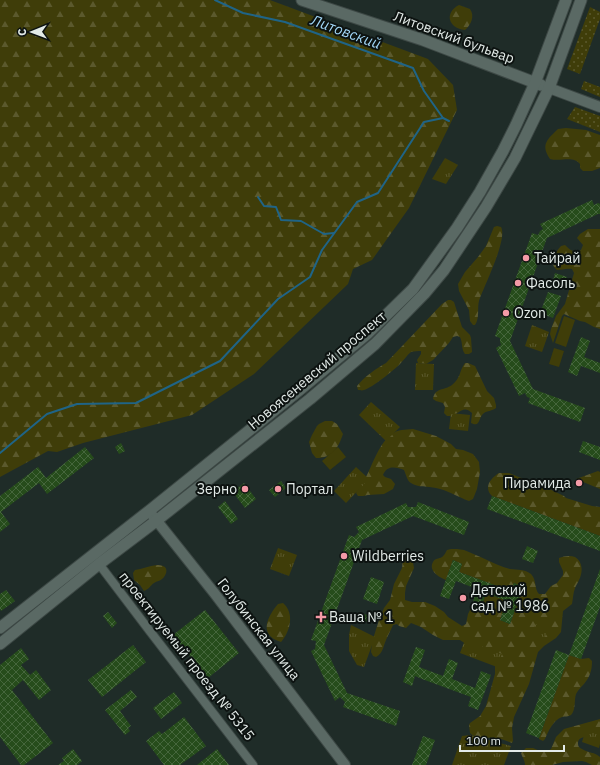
<svg xmlns="http://www.w3.org/2000/svg" width="600" height="765" font-family="'IBM Plex Sans',sans-serif">
<style>
.grass{fill:url(#grass-dots)}
.forest{fill:url(#forest-firs)}
.park{fill:url(#park-tufts)}
.pitch{fill:#3f3d09}
.lines{fill:none;stroke-linecap:round;stroke-linejoin:round}
.stream{stroke:#1f6487;stroke-width:2}
.building{fill:url(#building-cross-hatch)}
.minor-casing{stroke:#3d4845;stroke-width:10}
.tertiary-casing{stroke:#3d4845;stroke-width:12}
.secondary-casing{stroke:#3d4845;stroke-width:13}
.minor{stroke:#5a6964;stroke-width:8}
.tertiary{stroke:#5a6964;stroke-width:10}
.secondary{stroke:#5a6964;stroke-width:11}
.poi-dot{fill:#f49aa6;stroke:#0d1311;stroke-width:1.5}
.labels{text-anchor:middle;stroke-width:4;stroke-linejoin:round;paint-order:stroke}
.street-label{font-size:14px;fill:#e3ebe8;stroke:#0d1311}
.poi-label{font-size:14px;fill:#e3ebe8;stroke:#0d1311;text-anchor:start}
.water-label{font-size:15px;font-style:italic;fill:#a3d8f8;stroke:#0d1311}
</style>
<defs>
<pattern id="grass-dots" width="8" height="8" patternUnits="userSpaceOnUse"><rect width="8" height="8" fill="#3f3d09"/><path d="M2 2h.1M6 6h.1" fill="none" stroke="#5b592d" stroke-width="1.8" stroke-linecap="round"/></pattern>
<pattern id="forest-firs" width="22" height="20" patternUnits="userSpaceOnUse"><rect width="22" height="20" fill="#3f3d09"/><path d="M5 1l3.5 6h-7zM16 11l3.5 6h-7z" fill="#5b592d"/></pattern>
<pattern id="park-tufts" width="24" height="20" patternUnits="userSpaceOnUse"><rect width="24" height="20" fill="#3f3d09"/><path d="M3 7l-1-3M5 7V3M7 7l1-3M15 17l-1-3M17 17v-4M19 17l1-3" fill="none" stroke="#5b592d"/></pattern>
<pattern id="building-cross-hatch" width="8" height="8" patternUnits="userSpaceOnUse"><rect width="8" height="8" fill="#264c1b"/><path d="M0 0l8 8M0 8l8-8" fill="none" stroke="#45663c"/></pattern>
</defs>
<rect width="100%" height="100%" fill="#1f2c28"/>
<!-- grass -->
<g class="grass">
<path d="M590 7 600 12V19L580 74 567 69Z"/>
<path d="M584 81 600 87V97L581 89Z"/>
<path d="M575 107 600 116V132L567 119Z"/>
</g>
<!-- forest -->
<g class="forest">
<path d="M0 0H270L428 59 453 85 457 110 409 208 372 260 353 269 348 284 254 374 192 415 83 443 57 452 48 451 0 477Z"/>
<path d="M459 5 470 9C475 16 471 25 465 30 448 28 444 13 459 5Z"/>
<path d="M566 128 586 130 600 135V168L592 171H583L580 168V164C573 155 561 162 550 159 540 144 548 139 558 129Z"/>
<path d="M497 226 501 227C508 239 484 286 479 301 477 308 480 318 475 325H473L470 321 469 310 459 291 458 284 465 272 478 257 486 246 494 227Z"/>
<path d="M588 229H600V329L594 327 585 322 580 321 564 314 562 316 553 343 550 334 551 329 556 316 565 304 574 273 572 269C566 268 562 270 557 270 548 263 555 253 561 246L565 245C570 250 575 254 581 250L583 245 577 238 580 234Z"/>
<path d="M448 300H451L454 302 462 327 470 335 471 338 472 352 469 354H465C461 349 463 343 460 337L457 336 453 337 449 343 433 360 426 364 418 363 417 360 421 354V351C417 351 415 351 411 352 407 355 404 360 400 364 394 370 372 388 364 390 361 391 361 390 358 390L357 386C364 377 377 368 386 363L442 304Z"/>
<path d="M465 363H468L475 366 487 391 494 398 496 405V408C492 411 487 411 484 413 478 417 481 428 471 423L472 413C462 403 459 417 447 416L444 413 445 407 443 403 436 401 433 399C435 387 444 391 452 385 461 378 459 371 465 363Z"/>
<path d="M325 421H332L337 424 343 434C338 448 333 458 316 458L312 453 309 442 312 435 317 426 319 424Z"/>
<path d="M413 429 436 436 451 444 456 449 463 450 473 454 479 462 480 472 477 489 473 499 469 501C458 497 447 490 436 488 428 486 418 488 411 483 407 481 406 474 404 470 396 467 387 465 383 475L385 477 391 479 395 484 393 489 384 494 368 495 363 496H358L356 493C359 488 364 483 366 477 373 464 379 443 392 434 398 429 405 430 413 429Z"/>
<path d="M598 471 600 472V489L576 479Z"/>
<path d="M499 473H509L531 482 541 485 564 496 566 498 592 506 600 507V536L492 496C483 487 491 478 499 473Z"/>
<path d="M451 549H457L464 550C471 553 479 556 487 560 494 563 502 567 510 569 517 570 525 569 531 574 537 580 534 589 539 594H545L551 586 557 583 563 575V571L559 562V558C564 556 570 555 575 557 583 562 583 572 579 580 578 583 576 585 575 588 573 593 573 599 572 604L563 611 561 632 556 638 544 646 538 652 529 684 514 717 512 728 513 741 512 743C507 741 502 739 496 738 486 737 477 740 470 733L469 725 470 723 480 716 486 706 495 674V664L460 640H443L433 635 421 627 411 623 406 628 399 626 397 624 393 625C391 630 388 635 386 640 383 647 383 653 376 657L373 656 371 652 372 642 380 617 384 608 390 600 394 584 402 568 403 558 405 552 408 551 412 557 414 568 406 586 405 593V600L412 602H425L435 606 444 612 448 617 462 626 466 624 468 614 471 608 480 611 486 593 507 601 500 620 510 624 523 587 514 583 511 591 459 572 462 564 453 560 446 580C439 577 428 571 433 562 435 558 439 559 442 557 444 556 446 552 447 550Z"/>
<path d="M157 565C159 565 161 565 163 566 169 568 166 576 162 579 160 581 157 581 154 583 150 586 149 589 144 591L140 585 134 580 133 573 135 570C142 569 149 566 157 565Z"/>
<path d="M283 603C295 613 290 632 281 642 258 635 267 617 278 604Z"/>
<path d="M569 655 581 659 589 658 592 661C592 670 590 677 584 684 581 687 578 690 576 694 574 700 576 710 571 715 568 717 565 716 562 717 553 720 548 732 545 739L543 741 539 739V738Z"/>
<path d="M600 719V737C594 737 577 734 578 744 578 747 580 748 582 749 588 753 595 752 600 757V765H592L586 762 582 761 563 762 552 765H525C525 760 522 757 521 753L526 748H533L542 752 548 751 551 749 556 737 564 729Z"/>
</g>
<!-- park -->
<g class="park">
<path d="M445 158 458 165 446 184 432 179Z"/>
<path d="M532 325 549 332 542 352 525 346Z"/>
<path d="M416 363 434 364 433 390H415Z"/>
<path d="M371 402 400 427 386 441 359 415Z"/>
<path d="M451 413 470 415 468 431 449 429Z"/>
<path d="M356 467 369 479 346 503 334 491Z"/>
<path d="M278 548 297 555 289 576 270 569Z"/>
<path d="M537 622 549 629 541 644 529 637Z"/>
<path d="M351 625 375 637 364 667 357 665 349 651V635Z"/>
<path d="M465 640 502 654 497 667 460 653Z"/>
<path d="M587 726 600 731V744L599 748 582 742Z"/>
<path d="M470 735 511 746 504 765H452L462 736Z"/>
</g>
<!-- pitch -->
<g class="pitch">
<path d="M564 316 575 320 566 347 555 343Z"/>
<path d="M554 348 564 351 559 367 549 364Z"/>
<path d="M338 447 346 457 330 470 322 461Z"/>
</g>
<g class="lines">
<!-- stream -->
<g class="stream">
<path d="M215 0 243 13 285 22 413 68 424 91 443 118"/>
<path d="M443 118 449 121"/>
<path d="M258 197 264 206 276 207 281 220 301 221 324 234 334 233"/>
<path d="M0 453 47 414 77 404 136 403 220 361 278 299 310 277 322 250 357 202 378 193 424 122 443 118"/>
</g>
</g>
<!-- building -->
<g class="building">
<path d="M592 200 594 205 598 203 600 204V214H598L547 238 510 341 533 389 585 408 580 422 528 403 530 398 527 397 525 393 519 396 496 348 501 345 500 342V338L495 336 532 233 538 235 540 231 543 229 540 224Z"/>
<path d="M555 273 567 277 565 284 553 280Z"/>
<path d="M548 292 561 296 553 318 540 313Z"/>
<path d="M581 337 590 341 584 357 600 363V373L581 366 577 376 568 372Z"/>
<path d="M583 441 600 447V460L579 452Z"/>
<path d="M121 443 125 451 119 454 115 447Z"/>
<path d="M85 447 94 458 47 494 39 483 1 512 10 524 0 532V496L38 467 46 478Z"/>
<path d="M281 481 286 488 275 497 269 490Z"/>
<path d="M244 483 256 499 245 508 235 495V490Z"/>
<path d="M492 496 600 536V551L487 509Z"/>
<path d="M225 501 238 519 231 524 218 507Z"/>
<path d="M418 502 469 522 464 535 413 516 362 540 324 645 347 693 400 711 396 726 343 707 345 702 340 697 335 701 311 651 315 649 316 641 311 640 349 535 354 537 359 532 356 527 406 503 408 507H416Z"/>
<path d="M527 546 538 551 533 563 522 559Z"/>
<path d="M453 560 462 564 459 572 511 591 514 583 523 587 510 624 500 620 507 601 486 593 480 611 471 608 477 589 456 581 449 599 440 596Z"/>
<path d="M600 569V607L581 659 569 655Z"/>
<path d="M371 577 384 582 377 604 363 599Z"/>
<path d="M6 590 15 601 1 611 0 609V594Z"/>
<path d="M205 610 239 653 208 678 173 635Z"/>
<path d="M108 612 117 623 112 628 103 616Z"/>
<path d="M361 613 370 616 368 622 359 619Z"/>
<path d="M133 645 146 662 102 697 88 680Z"/>
<path d="M416 647 425 650 419 667 443 676 449 659 458 663 452 679 475 688 481 671 491 675 478 710 468 706 471 697 422 679 415 676 412 686 403 682Z"/>
<path d="M21 648 29 659 21 665 30 675 36 670 51 690 39 700 23 680 12 690 53 743 24 765H21L0 737V665Z"/>
<path d="M556 650 569 655 539 738 526 733Z"/>
<path d="M131 690 137 697 120 711 131 726 128 728 130 731 125 735 105 710Z"/>
<path d="M174 692 182 703 161 719 153 708Z"/>
<path d="M184 717 206 746 180 765H164L146 741 159 731 162 734Z"/>
<path d="M423 736 435 740 426 765H412Z"/>
<path d="M73 749 82 761 77 765H58L64 761 62 758Z"/>
<path d="M217 749 229 765H197Z"/>
</g>
<g class="lines">
<!-- minor casing -->
<g class="minor-casing">
<path id="minor" d="M99 564 149 630 253 765"/>
</g>
<!-- tertiary casing -->
<g class="tertiary-casing">
<g id="tertiary">
<path d="M549 88 600 107"/>
<path d="M149 511 215 594 345 765"/>
</g>
</g>
<!-- secondary casing -->
<g class="secondary-casing">
<g id="secondary">
<path d="M302 0 423 40 541 85"/>
<path d="M0 628 149 511 302 388 367 334 413 289 457 228 480 192 503 151 516 125 535 83 566 0"/>
<path d="M0 644 99 564 156 521 310 399 375 344 424 294 444 270 486 207 515 158 549 88 581 0"/>
</g>
</g>
<!-- minor -->
<use href="#minor" class="minor"/>
<!-- tertiary -->
<use href="#tertiary" class="tertiary"/>
<!-- secondary -->
<use href="#secondary" class="secondary"/>
</g>
<!-- markers -->
<g class="poi-dot">
<circle cx="526" cy="258" r="4"/>
<circle cx="518" cy="283" r="4"/>
<circle cx="506" cy="313" r="4"/>
<circle cx="579" cy="483" r="4"/>
<circle cx="245" cy="489" r="4"/>
<circle cx="278" cy="489" r="4"/>
<circle cx="344" cy="556" r="4"/>
<circle cx="463" cy="598" r="4"/>
<path d="M319 611h4v4h4v4h-4v4h-4v-4h-4v-4h4z"/>
</g>
<g class="labels">
<!-- street labels -->
<g class="street-label">
<text transform="translate(454 37) rotate(20)" y="5">Литовский бульвар</text>
<text transform="translate(317 370) rotate(-40)" y="5">Новоясеневский проспект</text>
<text transform="translate(259 629) rotate(52)" y="5">Голубинская улица</text>
<text transform="translate(187 656) rotate(52)" y="5">проектируемый проезд № 5315</text>
</g>
<!-- poi labels -->
<g class="poi-label">
<text x="534" y="263">Тайрай</text>
<text x="526" y="288">Фасоль</text>
<text x="514" y="318">Ozon</text>
<text x="571" y="488" text-anchor="end">Пирамида</text>
<text x="237" y="494" text-anchor="end">Зерно</text>
<text x="286" y="494">Портал</text>
<text x="352" y="561">Wildberries</text>
<text x="471" y="595">Детский<tspan x="471" dy="16">сад № 1986</tspan></text>
<text x="329" y="622">Ваша № 1</text>
</g>
<!-- water labels -->
<g class="water-label">
<text transform="translate(346 32) rotate(20)" y="5">Литовский</text>
</g>
</g>
<!-- north arrow -->
<g transform="translate(32 32) rotate(269)" stroke="#0d1311" stroke-width="3" paint-order="stroke">
<path d="M0-3L7 15L0 10L-7 15Z" fill="#e3ebe8"/>
<text y="-6" font-size="11" font-weight="bold" text-anchor="middle" fill="#e3ebe8">С</text>
</g>
<!-- scale -->
<path d="M460 745v6h104v-6" fill="none" stroke="#e3ebe8" stroke-width="2"/>
<text x="466" y="745" font-size="12" fill="#e3ebe8" stroke="#0d1311" stroke-width="3" paint-order="stroke">100 m</text>
</svg>
